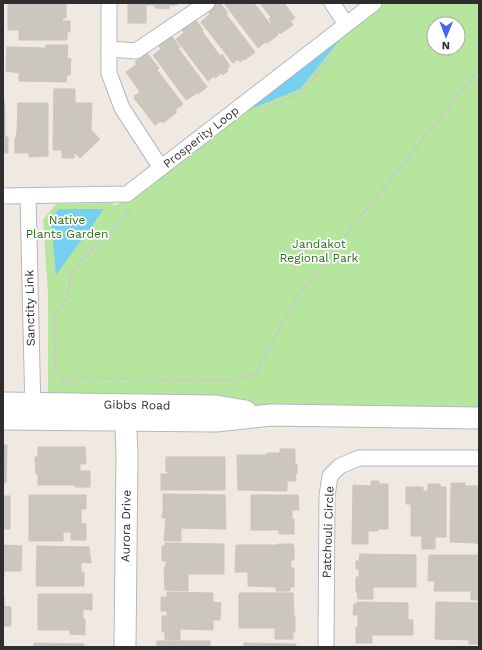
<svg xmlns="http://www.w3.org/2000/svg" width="482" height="650" font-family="'Work Sans',sans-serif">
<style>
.green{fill:#b6e59e;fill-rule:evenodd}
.water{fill:#75cff0}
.building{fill:#cbc7bf;stroke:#cbc5ba}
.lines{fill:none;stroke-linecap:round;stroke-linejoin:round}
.street-casing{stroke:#b4b7c1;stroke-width:17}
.secondary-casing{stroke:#b4b7c1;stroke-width:23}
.path{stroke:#c9c9c9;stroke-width:2.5;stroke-dasharray:3 2;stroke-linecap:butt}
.street{stroke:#fff;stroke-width:15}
.secondary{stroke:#fff;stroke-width:21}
.labels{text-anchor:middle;stroke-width:3.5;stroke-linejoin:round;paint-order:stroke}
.street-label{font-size:12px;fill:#2e2e2e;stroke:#fff}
.park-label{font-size:12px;fill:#2c6e1b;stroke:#fff}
</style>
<rect width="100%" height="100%" fill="#efe9e1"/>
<!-- green -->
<path class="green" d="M375 3H479V411L285 410 48 394V294L43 220 56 204 114 203 112 206 129 200ZM434 24H458V48H434Z"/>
<!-- water -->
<g class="water">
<path d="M343 36 300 89 241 113Z"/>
<path d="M59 209H104L56 275 51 217Z"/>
</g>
<!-- building -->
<g class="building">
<path d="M8 3H66V18H62L63 21H70V32H67V40H19V30H8Z"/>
<path d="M127 3H177V5H169V9L155 8V5H146V23H128V4Z"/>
<path d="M214 3H220L228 13H225L255 52 245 60 244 59 240 62 238 59 233 63 201 22 210 14 206 9Z"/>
<path d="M224 3H254L270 24 272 23 278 32 277 33 278 35 267 43 265 42 258 48Z"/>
<path d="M260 3H284L295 18 290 21 293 25 280 34 269 19 271 17Z"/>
<path d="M193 16 203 30 202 31 220 56 222 54 230 66 227 69 228 71 223 75 221 73 215 78 214 76 208 81 176 39 184 33 179 26Z"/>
<path d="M169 33 180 47 178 48 207 87 198 94 197 93 186 100 153 55 161 49 156 42Z"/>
<path d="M46 45H68L67 58 71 59 70 75H67L66 82 19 81V73L6 71 7 47 46 48Z"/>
<path d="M147 53 159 68 157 70 183 104 175 110 177 112 163 123 161 121 155 125 134 98 135 97 134 96 140 92 126 72 137 64 135 62Z"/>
<path d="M54 89H75V103H92L91 130 100 139 80 158 74 152V158H62V150H53Z"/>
<path d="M3 99H4L5 108V137H8V153H3Z"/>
<path d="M18 103H48V156L29 157V153H15V138H16L17 130Z"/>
<path d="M3 445H7L6 483H3Z"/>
<path d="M38 447H85L86 464H80V471H90V487H75V485H38V474H36L35 457H38Z"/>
<path d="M280 449H295V464H297V474H295L296 481H287V491L238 490 237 455H267V453H280Z"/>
<path d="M166 457H225V490H161V474H168V471L166 472Z"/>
<path d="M371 481H379V484H388V529H378V531H368V544H352L353 485 371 486Z"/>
<path d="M451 483H465V486H479V544H476V543L450 542Z"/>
<path d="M428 484H440V487H446V537H435V549H422V536H411V504H406V487H423V491H428Z"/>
<path d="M163 494 225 495 226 529 181 528V541H164L166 518H162L163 511H165V510H163Z"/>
<path d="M29 495H86V509H81V523L86 524V540H71V532H63V541H29Z"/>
<path d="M251 495H298L299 510H292V519H294V534H279V530H251Z"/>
<rect x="3" y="496" width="7" height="33"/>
<path d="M165 543 224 544V574H188V591L165 590 164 567H166V561H162V546H165Z"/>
<path d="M278 544H293V547H294V560H291V568H294V587H290V591H276V587L248 586V572H235L236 545H278Z"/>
<path d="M3 545 22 546 21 571H4V577L3 576Z"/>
<path d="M37 546 89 547 91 563 81 562V572H84V586H36Z"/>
<path d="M360 554 416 555V587H373V599H358L357 592H356V577H359V569H356V561H359Z"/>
<path d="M429 555H479V600H471V591H434L435 581H428Z"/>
<path d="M167 592 213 593V602L221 603 220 620H213V630L180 629V640H165V632H162V616H167V611H161V597H167Z"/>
<path d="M240 593H293L294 614H292V616H295V632H293V639H275V628H239V594H240Z"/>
<path d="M38 594H92V610L83 609V619H85V635L70 634V630H38Z"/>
<path d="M3 597H4V606L11 607V626H3Z"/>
<path d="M357 602 408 603V620H413V635H372V643H356V627H358V615H353L354 604H356Z"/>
<path d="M436 602 479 603V644H469V640L435 639Z"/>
<rect x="157" y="641" width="53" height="6"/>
<path d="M34 643 84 644V647H34Z"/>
<path d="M244 643 296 644V647H244Z"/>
</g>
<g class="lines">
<!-- street casing -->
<g class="street-casing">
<g id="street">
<path d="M109 3V73L122 108 161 168"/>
<path d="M332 3 346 24"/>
<path d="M109 49 136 51 207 3"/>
<path d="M3 196 127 194 374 3"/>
<path d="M28 197 33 412"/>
<path d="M326 647 327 496 330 476 340 466 359 458H479"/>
</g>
</g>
<!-- secondary casing -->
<g class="secondary-casing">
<g id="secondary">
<path d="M3 403 216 406 246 411"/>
<path d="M3 419 216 421 271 415 479 418"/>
<path d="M125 647 127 455 125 406"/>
</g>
</g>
<!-- path -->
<g class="path">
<path d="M266 108 301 92 329 59"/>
<path d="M66 382 73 378 234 380 254 375 299 294 479 69"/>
<path d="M70 386 55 370 54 314 69 296 70 273 131 209"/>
</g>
<!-- street -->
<use href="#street" class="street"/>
<!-- secondary -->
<use href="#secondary" class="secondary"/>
</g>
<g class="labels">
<!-- street labels -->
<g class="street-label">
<text transform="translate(201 137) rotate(-38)" y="4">Prosperity Loop</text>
<text transform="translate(30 308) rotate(-91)" y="4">Sanctity Link</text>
<text transform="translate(137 405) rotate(1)" y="4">Gibbs Road</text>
<text transform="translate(126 526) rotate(-89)" y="4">Aurora Drive</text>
<text transform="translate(328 532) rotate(-88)" y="4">Patchouli Circle</text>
</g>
<!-- park labels -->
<g class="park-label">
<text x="67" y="224">Native<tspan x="67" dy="14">Plants Garden</tspan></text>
<text x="319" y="248">Jandakot<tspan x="319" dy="14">Regional Park</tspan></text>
</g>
</g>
<!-- border -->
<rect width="482" height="650" fill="none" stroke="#2e2e2e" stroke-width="8"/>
<!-- north arrow -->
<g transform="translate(446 36) rotate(181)"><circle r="19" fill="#ffffff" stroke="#ababab"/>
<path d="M0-3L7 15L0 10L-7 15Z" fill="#4264fb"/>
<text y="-6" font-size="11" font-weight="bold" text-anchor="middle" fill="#2e2e2e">N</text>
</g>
</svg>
